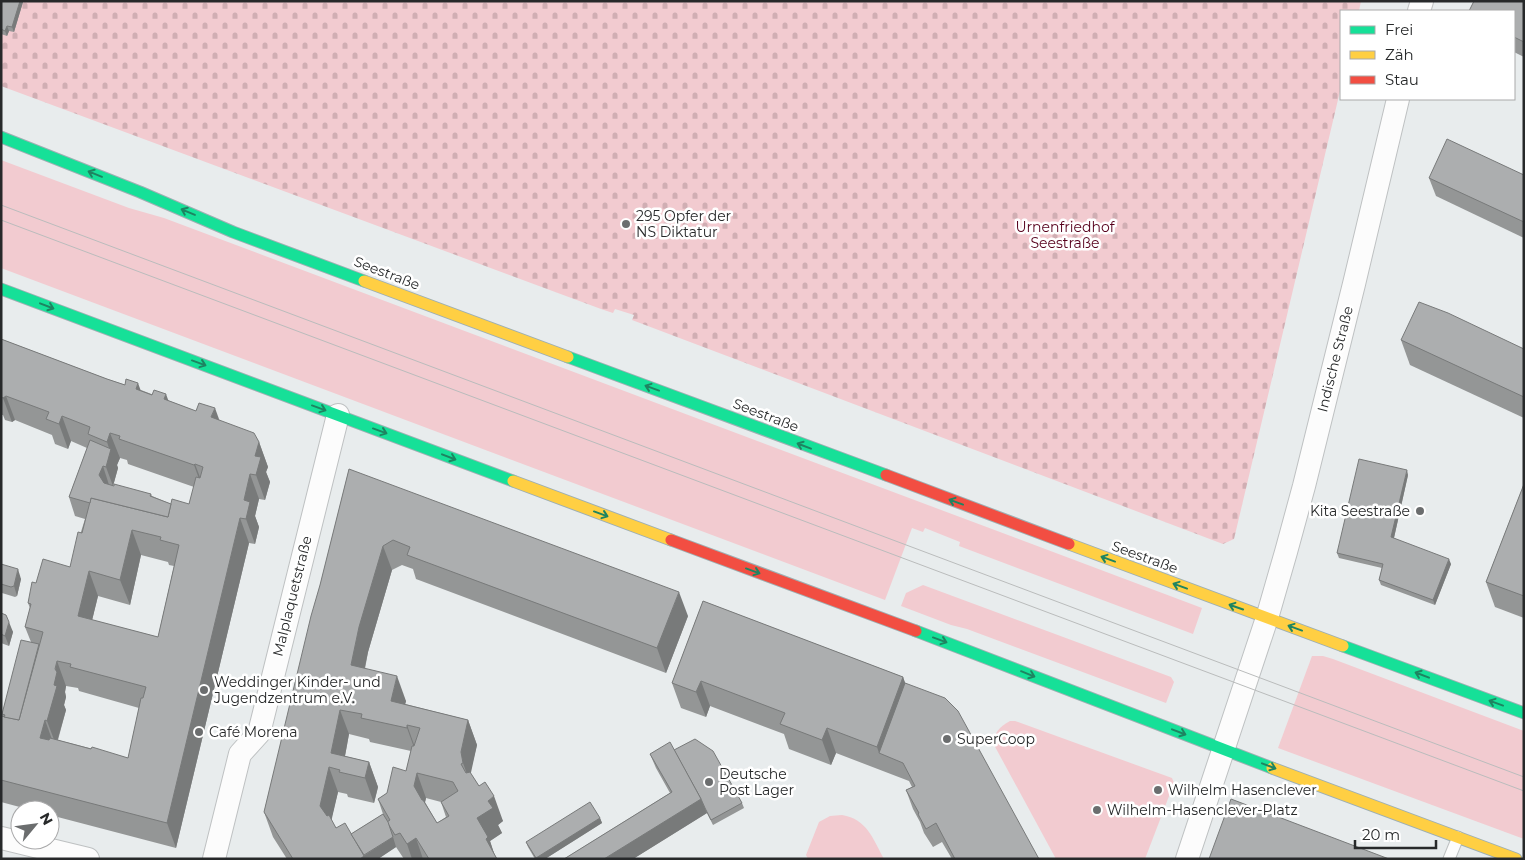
<svg xmlns="http://www.w3.org/2000/svg" width="1525" height="860" font-family="Montserrat,sans-serif">
<style>
.green{fill:#f2cbd0}
.cemetery{fill:url(#cemetery-stones)}
.lines{fill:none;stroke-linecap:round;stroke-linejoin:round}
.lane-casing{stroke:#bec1c2;stroke-width:13}
.street-casing{stroke:#bec1c2;stroke-width:24}
.fast-casing{stroke:#9eafb2;stroke-width:13}
.slow-casing{stroke:#9eafb2;stroke-width:13}
.jam-casing{stroke:#9eafb2;stroke-width:13}
.lane{stroke:#fcfcfc;stroke-width:11}
.street{stroke:#fcfcfc;stroke-width:22}
.fast{stroke:#16e098;stroke-width:11}
.slow{stroke:#ffcf43;stroke-width:11}
.jam{stroke:#f24e42;stroke-width:11}
.tram{stroke:#babcbc;stroke-width:1}
.wall{fill:#949696;fill-rule:evenodd}
.shaded-wall{fill:#787a7a}
.building{fill:#acaeaf;stroke:#787a7a;fill-rule:evenodd}
.oneway{stroke:#1e8461}
.poi-dot{fill:#6b6d6e;stroke:#fff;stroke-width:2}
.labels{text-anchor:middle;stroke-width:5;stroke-linejoin:round;paint-order:stroke}
.poi-label{font-size:14px;fill:#27292a;stroke:#fff;text-anchor:start}
.park-label{font-size:14px;fill:#57001c;stroke:#fff}
.street-label{font-size:14px;fill:#27292a;stroke:#fff}
</style>
<defs>
<pattern id="cemetery-stones" width="16" height="16" patternUnits="userSpaceOnUse" patternTransform="scale(1.25)"><rect width="16" height="16" fill="#f2cbd0"/><path d="M2 7V4a2 2 0 0 1 4 0v3zM10 15v-3a2 2 0 0 1 4 0v3z" fill="#d0aeb3"/></pattern>
</defs>
<rect width="100%" height="100%" fill="#e8eced"/>
<!-- green -->
<g class="green">
<path d="M1 160 129 208 164 218 1202 608 1193 634 959 546 960 542 925 528 923 532 912 528 885 600 1 268Z"/>
<path d="M923 585 1171 677 1174 682 1166 703 967 629 951 625 901 606 906 593Z"/>
<path d="M1312 656H1323L1333 659 1524 731V839L1278 748Z"/>
<path d="M1010 721H1015L1172 778 1174 783 1145 859H1056L993 743C995 732 999 727 1010 721Z"/>
<path d="M842 815C867 819 873 839 884 859H808L806 855 819 822 830 816Z"/>
</g>
<!-- cemetery -->
<path class="cemetery" d="M1 1H1361L1359 11H1341V87L1234 539 1223 544 632 320 634 315 615 309 613 313 601 309 1 86Z"/>
<g class="lines">
<!-- lane casing -->
<g class="lane-casing">
<path id="lane" d="M1449 859 1458 837"/>
</g>
<!-- street casing -->
<g class="street-casing">
<g id="street">
<path d="M1419 11 1422 1"/>
<path d="M1 838 88 859"/>
<path d="M214 859 240 754 259 733 338 415"/>
<path d="M1187 859 1267 618 1286 552 1304 486 1354 284 1398 99"/>
</g>
</g>
<!-- fast casing -->
<g class="fast-casing">
<g id="fast">
<path d="M1 137 140 192 233 232 364 281"/>
<path d="M1 289 513 481"/>
<path d="M568 357 886 475"/>
<path d="M916 631 1272 768"/>
<path d="M1343 646 1524 713"/>
</g>
</g>
<!-- slow casing -->
<g class="slow-casing">
<g id="slow">
<path d="M364 281 568 357"/>
<path d="M513 481 671 540"/>
<path d="M1069 544 1343 646"/>
<path d="M1272 768 1516 859"/>
</g>
</g>
<!-- jam casing -->
<g class="jam-casing">
<g id="jam">
<path d="M886 475 1069 544"/>
<path d="M671 540 916 631"/>
</g>
</g>
<!-- lane -->
<use href="#lane" class="lane"/>
<!-- street -->
<use href="#street" class="street"/>
<!-- fast -->
<use href="#fast" class="fast"/>
<!-- slow -->
<use href="#slow" class="slow"/>
<!-- jam -->
<use href="#jam" class="jam"/>
<!-- tram -->
<g class="tram">
<path d="M1 205 1524 777"/>
<path d="M1 220 1524 791"/>
</g>
</g>
<!-- wall -->
<g class="wall">
<path d="M1 1 23 2 14 32 9 31 7 36 1 34Z"/>
<path d="M1524 1V57L1514 52V11Z"/>
<path d="M1524 175V238L1436 196 1429 178Z"/>
<path d="M1 339 107 379 141 390 219 420 259 442 268 467 266 472 270 482 265 500 259 499 255 516 259 527 255 544 249 543 176 848 50 815V810H31L1 802V716H2V714L31 642 25 627 30 608 28 603 36 583 70 567 85 519 75 516 69 497 87 448 71 441 68 449 55 444 52 435 15 420 12 422 5 420 3 415H1ZM120 458 127 460 128 464 194 487 189 504H171L152 496 151 494 113 486 118 468 117 465ZM141 555 168 562 169 565 174 566 158 637 92 620 98 596 130 605ZM66 686 78 688 79 691 139 708 128 758 58 740 66 710 64 705 66 697 65 692Z"/>
<path d="M1401 340 1524 349V418L1410 365Z"/>
<path d="M349 469 688 616 666 673 416 579 413 569 402 565 392 570 368 652 365 669 406 701 405 704 468 720 477 745 470 773 479 786 503 821 498 825 502 833 490 841 494 854 497 859H410L409 858 407 859H404L396 847 378 859H287L273 837 264 812ZM349 734 369 739 370 742 411 751 406 771 387 793 378 799 383 814 351 834 336 828 331 820 338 792 347 794 348 797 374 803 378 787 369 762 345 756ZM426 798 441 802 446 817 437 823 425 802Z"/>
<path d="M1408 475 1394 538 1451 564 1435 605 1381 585 1379 580 1382 568 1339 558 1337 553Z"/>
<path d="M1524 484V618L1495 607 1486 582Z"/>
<path d="M1 564 21 579 17 596 15 597 2 593 1 595Z"/>
<path d="M703 601 903 677 905 683 1039 859H952L942 842 933 847 924 833 920 822 913 809 906 790 912 787 909 781 836 753 831 765 789 749 784 734 710 706 706 717 681 708 672 683Z"/>
<path d="M1 613 13 632 9 646 1 643Z"/>
<path d="M674 750 742 803 744 808 713 825 707 813 633 859H564L670 793 656 768 650 754Z"/>
<path d="M600 818 602 823 545 859H535L528 847 526 842Z"/>
</g>
<!-- shaded-wall -->
<g class="shaded-wall">
<path d="M20 1 23 2 14 32 12 27Z"/>
<path d="M7 26 9 31 7 36 5 31Z"/>
<path d="M138 383 147 408 136 389Z"/>
<path d="M166 394 175 419 164 399Z"/>
<path d="M6 396 15 420 12 422 3 398Z"/>
<path d="M215 408 224 433 211 417Z"/>
<path d="M62 416 71 441 68 449 59 424Z"/>
<path d="M110 433 120 458 117 465 118 468 113 486 106 467 110 451 107 442Z"/>
<path d="M259 442 268 467 266 472 270 482 265 500 256 475 255 456Z"/>
<path d="M195 464 204 488 203 490 194 465Z"/>
<path d="M103 466 109 485 106 494 99 475Z"/>
<path d="M1407 470 1408 475 1393 542 1391 537Z"/>
<path d="M250 474 259 499 255 516 259 527 255 544 246 519 244 500Z"/>
<path d="M240 518 249 543 176 848 167 823Z"/>
<path d="M132 530 141 555 130 605 120 580Z"/>
<path d="M383 546 392 570 368 652 360 690 351 665 359 627Z"/>
<path d="M1449 559 1451 564 1435 605 1433 600Z"/>
<path d="M18 569 21 579 17 596 14 586Z"/>
<path d="M89 571 98 596 87 641 78 616Z"/>
<path d="M679 592 688 616 666 673 657 648Z"/>
<path d="M9 622 13 632 9 646 5 636Z"/>
<path d="M57 661 66 686 65 692 66 697 64 705 66 710 56 745 47 721Z"/>
<path d="M397 676 406 701 400 726 391 701Z"/>
<path d="M903 677 912 702 879 753 877 747Z"/>
<path d="M701 681 710 706 706 717 696 692Z"/>
<path d="M340 710 349 734 342 772 331 753Z"/>
<path d="M45 720 54 745 40 738Z"/>
<path d="M468 720 477 745 470 777 472 788 463 763 461 752Z"/>
<path d="M407 725 416 750V753L407 728Z"/>
<path d="M827 728 836 753 831 765 822 740Z"/>
<path d="M369 762 378 787 374 803 365 778Z"/>
<path d="M329 767 338 792 329 831 320 806Z"/>
<path d="M417 773 426 798 423 811 414 786Z"/>
<path d="M494 796 503 821 498 825 502 833 490 841 496 859H493L477 818 488 801Z"/>
<path d="M701 799 707 813 633 859H604Z"/>
<path d="M600 818 602 823 545 859H536V858Z"/>
<path d="M393 837 396 847 378 859H360L362 857Z"/>
<path d="M416 838 423 859H412L407 844Z"/>
</g>
<!-- building -->
<g class="building">
<path d="M1 1H20L12 27 7 26 5 31 1 29Z"/>
<path d="M1474 1H1524V42L1514 37V11H1469Z"/>
<path d="M1447 139 1524 175V222L1429 178Z"/>
<path d="M1419 302 1448 313 1524 349V397L1401 340Z"/>
<path d="M1 339 107 379 125 385 126 379 138 383 136 389 152 395 154 390 166 394 164 399 196 411 199 403 215 408 211 417 254 433 259 442 255 456 261 457 256 475 250 474 244 500 250 502 246 519 240 518 167 823 1 780V716L19 720 43 632 25 627 31 604 28 603 32 582 36 583 43 559 70 567 78 532 82 533 91 498 168 517 172 499 189 504 196 477 200 478 203 467 195 464 194 465 119 439 120 436 110 433 107 442 88 434 90 427 62 416 59 424 46 419 49 412 6 396 3 398 1 397ZM132 530 161 537 160 540 179 545 158 637 78 616 89 571 120 580ZM57 661 71 664 70 667 146 687 143 698H141L128 758 92 747 91 749 50 738 49 740 40 738 45 720 47 721 57 686 54 685 57 672 55 669Z"/>
<path d="M90 440 111 449 106 467 103 466 99 475 104 483 114 486V484L151 494 150 496 171 504 168 517 91 498 90 503 69 497Z"/>
<path d="M1359 459 1407 470 1391 537 1449 559 1433 600 1379 580 1383 564 1337 553Z"/>
<path d="M349 469 679 592 657 648 407 555 410 547 393 540 383 546 359 627 351 665 397 676 391 701 468 720 461 752 463 763 461 764 466 773 470 772 479 786 485 782 494 796 488 801 493 808 477 818 488 837 486 839 497 859H429L416 838 407 844 400 833 395 835 387 822 390 820 378 799 387 793 393 767 406 771 412 746H414L420 728 407 725V728L361 718 362 714 340 710 331 753 369 762 365 778 339 772 340 770 329 767 320 806 327 816 329 815 336 828 345 823 364 856 360 859H293L264 812 311 616 320 585ZM417 773 453 782 458 791 441 802 449 816 437 823 423 800H422L414 786Z"/>
<path d="M1524 484V596L1486 582Z"/>
<path d="M1 564 18 569 14 586 11 587 1 584Z"/>
<path d="M703 601 903 677 877 747 827 728 822 740 780 724 785 713 701 681 696 692 672 683Z"/>
<path d="M1 613 6 615 9 622 5 636 1 634Z"/>
<path d="M21 640 39 644 19 720 4 717 5 715 2 714Z"/>
<path d="M905 683 945 698 958 711 1039 859H955L936 823 926 829 918 814 919 813 906 790 915 786 903 763 879 753Z"/>
<path d="M695 739 713 751 742 803 711 820 705 808 701 799 674 750Z"/>
<path d="M670 742 701 799 604 859H564L672 792 650 754Z"/>
<path d="M1231 799 1389 859H1209Z"/>
<path d="M590 802 600 818 536 858 526 842Z"/>
<path d="M383 814 388 822 393 837 364 855 351 834Z"/>
</g>
<!-- one-way arrows -->
<defs><path id="oneway-shaft" d="M-6 0H5M1.5-3L5.5 0L1.5 3" fill="none" stroke-width="1.6" stroke-linecap="round" stroke-linejoin="round" transform="scale(1.25)"/></defs>
<g class="oneway">
<use href="#oneway-shaft" transform="translate(95 174) rotate(-158)"/>
<use href="#oneway-shaft" transform="translate(188 212) rotate(-157)"/>
<use href="#oneway-shaft" transform="translate(47 306) rotate(21)"/>
<use href="#oneway-shaft" transform="translate(199 363) rotate(20)"/>
<use href="#oneway-shaft" transform="translate(652 388) rotate(-160)"/>
<use href="#oneway-shaft" transform="translate(319 408) rotate(20)"/>
<use href="#oneway-shaft" transform="translate(380 431) rotate(20)"/>
<use href="#oneway-shaft" transform="translate(804 446) rotate(-159)"/>
<use href="#oneway-shaft" transform="translate(449 457) rotate(21)"/>
<use href="#oneway-shaft" transform="translate(956 502) rotate(-160)"/>
<use href="#oneway-shaft" transform="translate(601 514) rotate(20)"/>
<use href="#oneway-shaft" transform="translate(1108 559) rotate(-160)"/>
<use href="#oneway-shaft" transform="translate(753 571) rotate(20)"/>
<use href="#oneway-shaft" transform="translate(1180 586) rotate(-160)"/>
<use href="#oneway-shaft" transform="translate(1236 607) rotate(-161)"/>
<use href="#oneway-shaft" transform="translate(1295 628) rotate(-160)"/>
<use href="#oneway-shaft" transform="translate(940 640) rotate(20)"/>
<use href="#oneway-shaft" transform="translate(1028 674) rotate(22)"/>
<use href="#oneway-shaft" transform="translate(1422 675) rotate(-159)"/>
<use href="#oneway-shaft" transform="translate(1496 703) rotate(-160)"/>
<use href="#oneway-shaft" transform="translate(1179 732) rotate(21)"/>
<use href="#oneway-shaft" transform="translate(1269 766) rotate(21)"/>
</g>
<!-- markers -->
<g class="poi-dot">
<circle cx="626" cy="224" r="5"/>
<circle cx="1420" cy="511" r="5"/>
<circle cx="204" cy="690" r="5"/>
<circle cx="199" cy="732" r="5"/>
<circle cx="947" cy="739" r="5"/>
<circle cx="709" cy="782" r="5"/>
<circle cx="1158" cy="790" r="5"/>
<circle cx="1097" cy="810" r="5"/>
</g>
<g class="labels">
<!-- poi labels -->
<g class="poi-label">
<text x="636" y="221">295 Opfer der<tspan x="636" dy="16">NS Diktatur</tspan></text>
<text x="1410" y="516" text-anchor="end">Kita Seestraße</text>
<text x="214" y="687">Weddinger Kinder- und<tspan x="214" dy="16">Jugendzentrum e.V.</tspan></text>
<text x="209" y="737">Café Morena</text>
<text x="957" y="744">SuperCoop</text>
<text x="719" y="779">Deutsche<tspan x="719" dy="16">Post Lager</tspan></text>
<text x="1168" y="795">Wilhelm Hasenclever</text>
<text x="1107" y="815">Wilhelm-Hasenclever-Platz</text>
</g>
<!-- park labels -->
<g class="park-label">
<text x="1065" y="232">Urnenfriedhof<tspan x="1065" dy="16">Seestraße</tspan></text>
</g>
<!-- street labels -->
<g class="street-label">
<text transform="translate(387 273) rotate(21)" y="5">Seestraße</text>
<text transform="translate(1335 359) rotate(-76)" y="5">Indische Straße</text>
<text transform="translate(766 415) rotate(21)" y="5">Seestraße</text>
<text transform="translate(1145 557) rotate(20)" y="5">Seestraße</text>
<text transform="translate(292 596) rotate(-76)" y="5">Malplaquetstraße</text>
</g>
</g>
<!-- border -->
<rect width="1525" height="860" fill="none" stroke="#27292a" stroke-width="5"/>
<!-- legend -->
<rect x="1340" y="10" width="175" height="90" fill="#ffffff" stroke="#a9a9aa"/>
<rect x="1350" y="26" width="25" height="8" fill="#16e098" stroke="#a9a9aa"/>
<text x="1385" y="35" font-size="15" fill="#27292a">Frei</text>
<rect x="1350" y="51" width="25" height="8" fill="#ffcf43" stroke="#a9a9aa"/>
<text x="1385" y="60" font-size="15" fill="#27292a">Zäh</text>
<rect x="1350" y="76" width="25" height="8" fill="#f24e42" stroke="#a9a9aa"/>
<text x="1385" y="85" font-size="15" fill="#27292a">Stau</text>
<!-- north arrow -->
<g transform="translate(35 825) rotate(61)"><circle r="24" fill="#ffffff" stroke="#a9a9aa"/>
<path d="M0-4L9 19L0 12L-9 19Z" fill="#6b6d6e"/>
<text y="-8" font-size="14" font-weight="bold" text-anchor="middle" fill="#27292a">N</text>
</g>
<!-- scale -->
<path d="M1355 840v8h81v-8" fill="none" stroke="#27292a" stroke-width="2.5"/>
<text x="1362" y="840" font-size="15" fill="#27292a" stroke="#ffffff" stroke-width="4" paint-order="stroke">20 m</text>
</svg>
